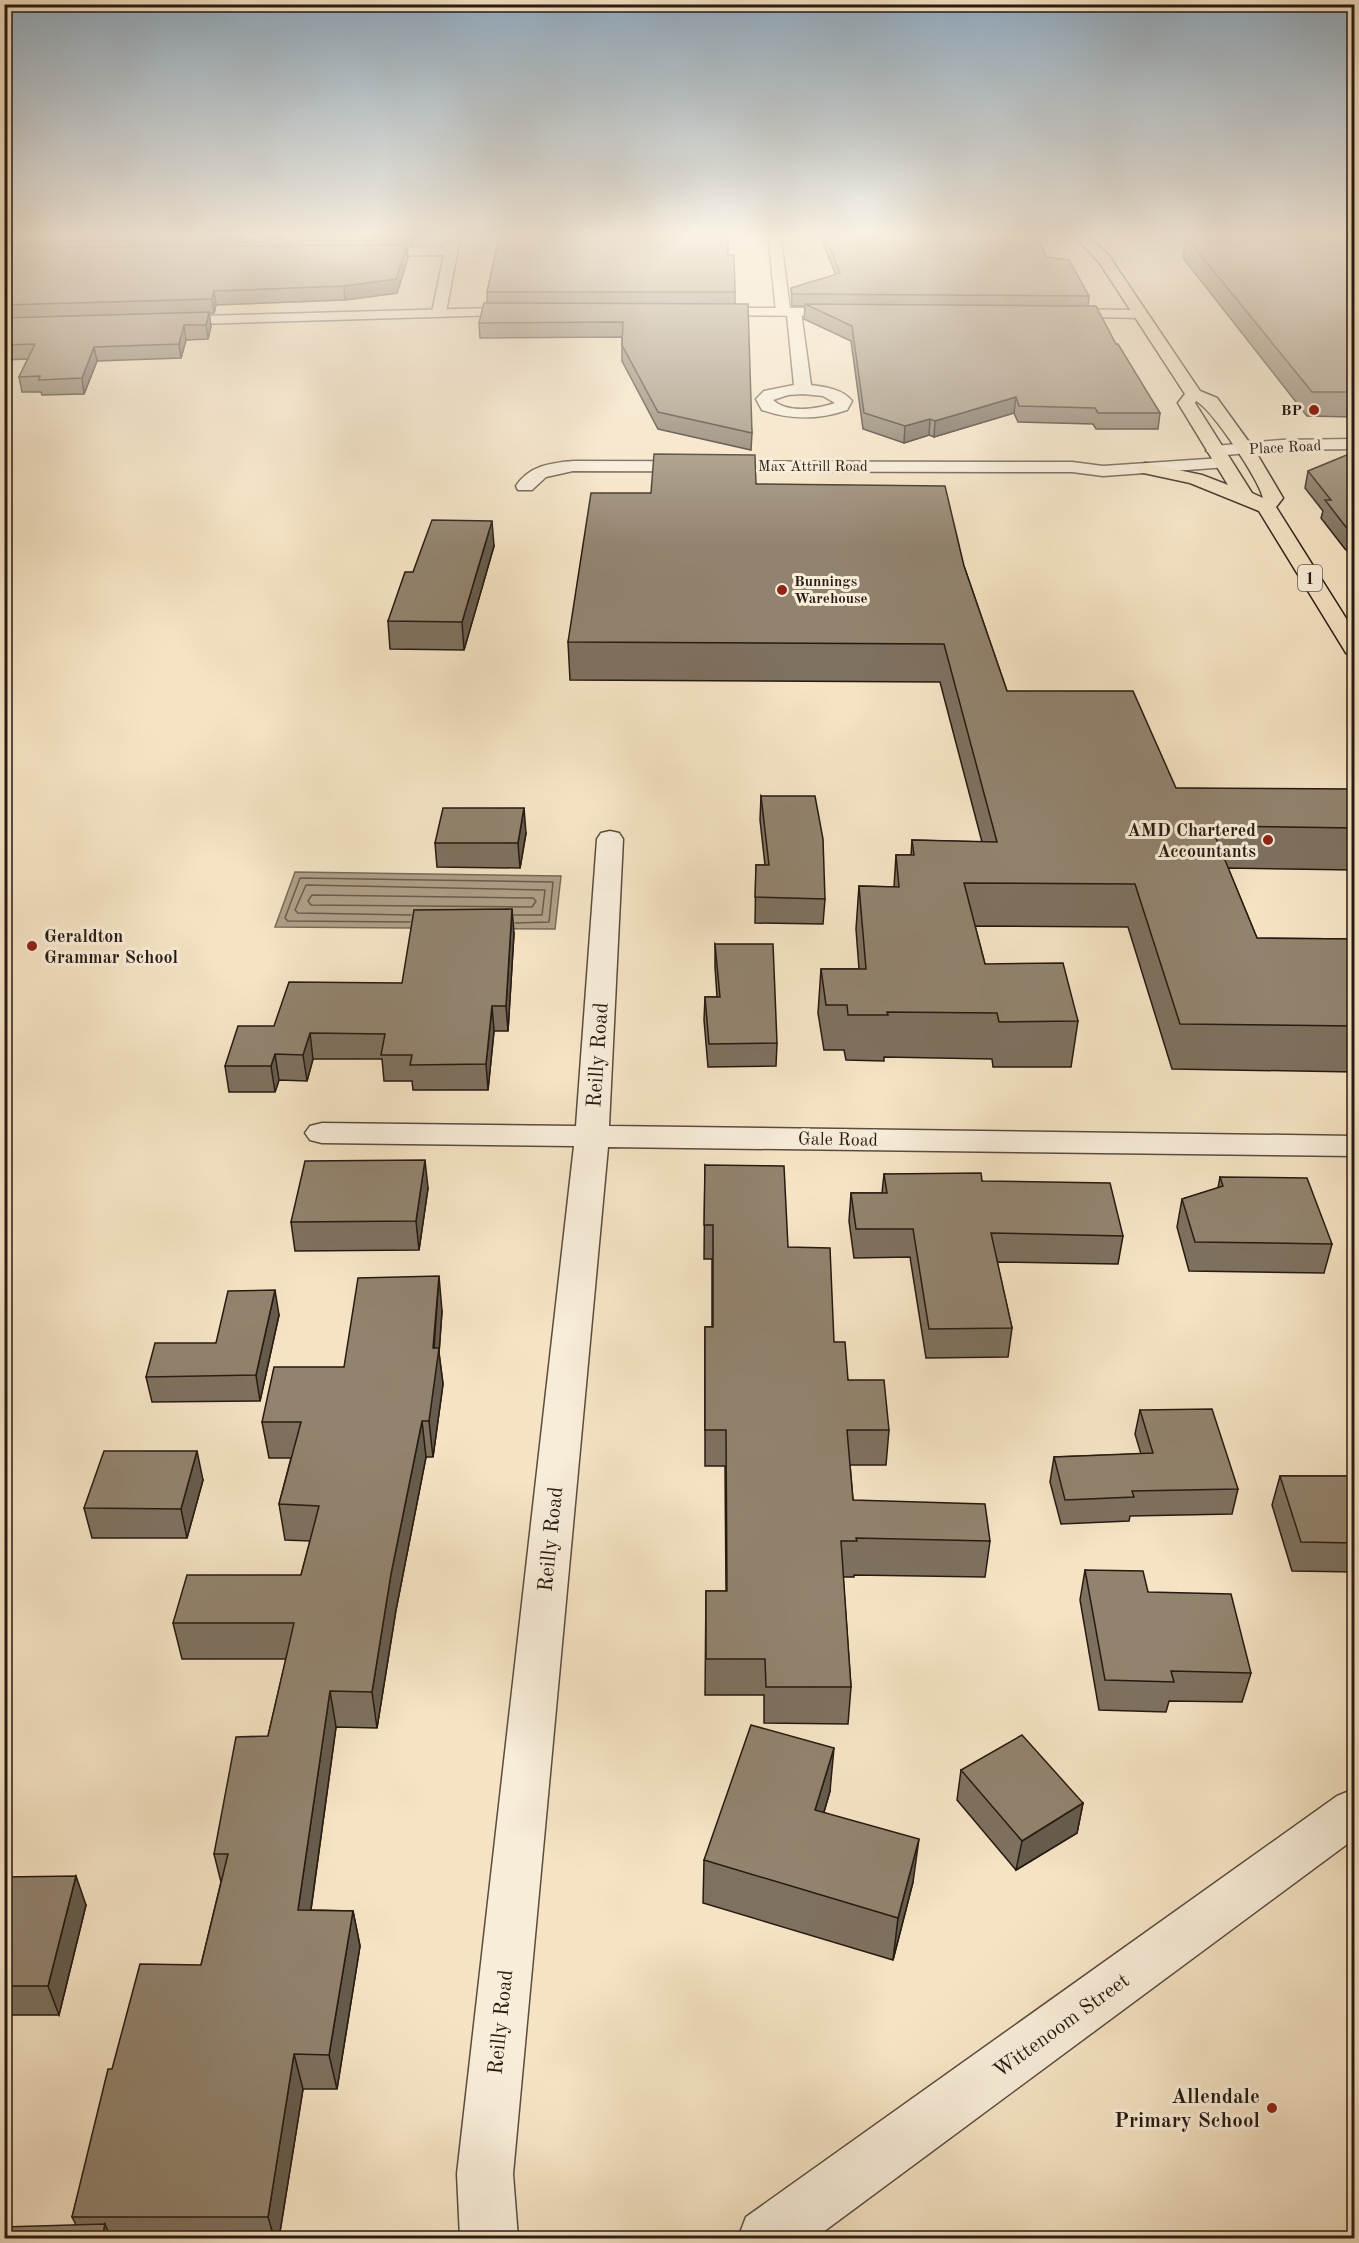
<svg xmlns="http://www.w3.org/2000/svg" width="1359" height="2243" font-family="'Old Standard TT',serif">
<style>
.water{fill:#af9f87;stroke:#796a58;stroke-width:1.5}
.lines{fill:none;stroke-linecap:round;stroke-linejoin:round}
.shore{stroke:#6b5c4c;stroke-width:1.5}
.minor-casing{stroke:#5a4c3e;stroke-width:3}
.tertiary-casing{stroke:#5a4c3e;stroke-width:3}
.trunk-casing{stroke:#271a11;stroke-width:3}
.minor{fill:#f8edd9;fill-rule:evenodd}
.tertiary{fill:#f8edd9;fill-rule:evenodd}
.trunk{fill:#f5e3c4;fill-rule:evenodd}
.wall{fill:#7e715f;stroke:#271a11;stroke-width:1.5}
.shaded-wall{fill:#665c4d;stroke:#271a11;stroke-width:1.5}
.building{fill:#92836e;stroke:#271a11;stroke-width:1.5}
.poi-dot{fill:#8f2418;stroke:#f8edd9;stroke-width:2}
.labels{text-anchor:middle;stroke-width:6;stroke-linejoin:round;paint-order:stroke}
.far-poi-label{font-size:15px;font-weight:bold;fill:#271a11;stroke:#f8edd9;text-anchor:end}
.far-street-label{font-size:15px;fill:#271a11;stroke:#f8edd9}
.shield{fill:#f8edd9;stroke:#66594d;stroke-width:1.5}
.shield-label{font-size:16px;font-weight:bold;fill:#271a11}
.poi-label{font-size:18px;font-weight:bold;fill:#271a11;stroke:#f8edd9;text-anchor:end}
.street-label{font-size:18px;fill:#271a11;stroke:#f8edd9}
.near-street-label{font-size:21px;fill:#271a11;stroke:#f8edd9}
.near-poi-label{font-size:21px;font-weight:bold;fill:#271a11;stroke:#f8edd9;text-anchor:end}
</style>
<rect width="100%" height="100%" fill="#f5e3c4"/>
<filter id="stains"><feTurbulence type="fractalNoise" baseFrequency=".00333" numOctaves="4"/><feColorMatrix values="0 0 0 0 .2 0 0 0 0 .09 0 0 0 0 .02 0 0 0 .5 -.17"/></filter>
<radialGradient id="worn" r=".72"><stop offset=".6" stop-color="#630" stop-opacity="0"/><stop offset="1" stop-color="#630" stop-opacity=".3"/></radialGradient>
<!-- water -->
<path class="water" d="M295 872 561 876 555 929 275 927Z"/>
<g class="lines">
<!-- shore -->
<g class="shore">
<path d="M312 895 533 898 536 901 532 907 311 905 308 901Z"/>
<path d="M411 915 298 913 295 910 306 885 545 890 542 915H514"/>
<path d="M410 922 288 921 285 918 300 878 553 882 549 922 515 923"/>
</g>
<!-- minor casing -->
<g class="minor-casing">
<g id="minor">
<path d="M449 233H461L446 312 439 316 432 312 444 255 363 256 356 252 363 248 446 247Z"/>
<path d="M768 233H780L790 309H799L801 312 811 385C825 387 843 389 852 401L847 410C818 420 791 420 762 410L756 399 764 391 794 385 787 315H778L776 312ZM803 394 823 396 835 403C817 409 788 414 773 400L788 395Z"/>
<path d="M1222 458 1228 459 1231 463 1228 467 1103 476 1072 472 573 471 546 477 532 490H518L516 486C529 466 550 463 573 461L1072 462 1103 466Z"/>
<path d="M610 831 619 833 623 839 609 1126 1354 1136V1156L608 1147 513 2174 518 2238H460L457 2174 574 1146 322 1143 310 1140 305 1133 310 1126 322 1123 576 1126 597 839 601 833Z"/>
<path d="M1354 1789V1839L815 2238H738L746 2217 1337 1796Z"/>
</g>
</g>
<!-- tertiary casing -->
<g class="tertiary-casing">
<g id="tertiary">
<path d="M528 307 533 308 535 311 533 314 166 325 159 321 166 317Z"/>
<path d="M703 308H849L856 312 849 316 698 315 696 312 698 309Z"/>
<path d="M1057 309 1139 310 1146 314 1139 318 1052 316 1050 313 1052 310Z"/>
<path d="M1354 439V449L1281 450 1215 456 1206 451 1215 446 1281 440Z"/>
</g>
</g>
<!-- trunk casing -->
<g class="trunk-casing">
<path id="trunk" d="M1071 233H1085L1109 256 1200 391 1217 398 1254 449 1283 498 1276 507 1354 631V655L1346 653 1343 648 1259 511 1190 483 1139 472 1136 468 1145 463 1202 475 1228 485 1178 403 1185 394 1099 262ZM1196 401C1212 409 1260 481 1263 498L1252 493 1195 403Z"/>
</g>
<!-- minor -->
<use href="#minor" class="minor"/>
<!-- tertiary -->
<use href="#tertiary" class="tertiary"/>
<!-- trunk -->
<use href="#trunk" class="trunk"/>
</g>
<!-- wall -->
<g class="wall">
<path d="M4 233H415L412 245H407L408 258 397 293 345 300 216 305 214 313H209L211 326 208 339 186 340 181 358 97 361 84 394 42 395 41 392H22L19 377 28 359 4 360Z"/>
<path d="M500 233H729L728 255 735 292V304L752 433 751 450 658 429 622 361V337L480 338 479 323 487 303V292Z"/>
<path d="M819 233 991 234V233H1031L1047 257 1089 296 1088 306 1116 344 1160 413 1158 429H1096L1093 424 1018 422 1014 413 934 437 929 435 904 443 863 429 851 341 804 319 805 306H792L791 288 836 275Z"/>
<path d="M1216 233H1354V417L1307 416 1183 258 1186 237H1219Z"/>
<path d="M1354 452V557L1345 549 1321 518 1323 511 1305 488 1308 471Z"/>
<path d="M756 484 964 566 1007 691 1176 788 1354 791V870L1228 868 1257 938 1354 939V1072L1172 1069 1128 927 975 926 985 964 1078 1021 1071 1067H993L992 1059 884 1057V1061L846 1060 844 1050H824L818 1013 821 969H859L856 929 859 886 894 887 896 855H911L912 840 982 842 940 682 570 680 568 642 651 493Z"/>
<path d="M494 546 464 650 390 649 388 621 413 572Z"/>
<path d="M761 796 825 899 823 924 755 923 756 865H765L760 820Z"/>
<path d="M526 833 520 868 437 867 435 843Z"/>
<path d="M514 933 508 1031H494L488 1090H413L412 1081H384L382 1059H313L307 1081 279 1080 275 1092H229L225 1066 274 1026 402 983Z"/>
<path d="M715 944 777 1043 776 1066 708 1067 704 1020 705 997H717L715 967Z"/>
<path d="M705 1165 788 1247 834 1342 848 1380 889 1430 886 1465H850L853 1500 990 1541 985 1577 854 1575V1577H843L851 1687 848 1724 764 1723V1695H705L706 1591H726L725 1466H705V1327H712V1259H704Z"/>
<path d="M884 1174 982 1181 1123 1236 1118 1264 997 1262 1012 1328 1008 1357 926 1358 910 1257 854 1258 849 1221 851 1193H882Z"/>
<path d="M1220 1177 1332 1244 1324 1273 1189 1271 1177 1227 1182 1199 1218 1188Z"/>
<path d="M428 1188 419 1250 295 1251 291 1222Z"/>
<path d="M442 1311 439 1353 443 1384 433 1457H426L396 1610 377 1728 336 1727 311 1910 353 1911 360 1946 337 2089H303L279 2238H4L76 2225 72 2217 112 2069 201 1965 221 1882 214 1854 268 1736 286 1659H182L173 1623 301 1575 310 1541 285 1540 279 1504 291 1458H269L262 1422 344 1367Z"/>
<path d="M279 1315 260 1401 152 1402 146 1377 216 1343Z"/>
<path d="M1140 1410 1238 1489 1232 1514 1130 1516 1129 1521 1061 1524 1050 1482 1054 1457 1141 1454 1135 1434Z"/>
<path d="M1280 1476H1354V1572L1292 1571 1272 1505Z"/>
<path d="M203 1480 187 1538H92L84 1508Z"/>
<path d="M1085 1570 1148 1592 1251 1673 1242 1702 1169 1701 1166 1712 1099 1710 1080 1600Z"/>
<path d="M961 1770 1083 1803 1077 1833 1016 1870 957 1800Z"/>
<path d="M830 1791 824 1812 913 1882 893 1960 703 1903 704 1860Z"/>
<path d="M4 1877 86 1905 59 2015H6L4 2018Z"/>
</g>
<!-- shaded-wall -->
<g class="shaded-wall">
<path d="M411 233H415L412 245Z"/>
<path d="M407 245 408 258 397 293 345 300 344 286Z"/>
<path d="M214 291 216 305 214 313 212 299Z"/>
<path d="M209 312 211 326 208 339 206 325Z"/>
<path d="M184 325 186 340 181 358 179 344Z"/>
<path d="M94 347 97 361 84 394 82 378Z"/>
<path d="M1016 397 1014 413 934 437 935 421Z"/>
<path d="M930 419 929 435 904 443 905 426Z"/>
<path d="M492 521 494 546 464 650 462 622Z"/>
<path d="M524 808 526 833 520 868 518 843Z"/>
<path d="M512 909 514 933 508 1031 506 1006Z"/>
<path d="M492 1006 494 1031 488 1090 486 1064Z"/>
<path d="M310 1033 313 1059 307 1081 303 1055Z"/>
<path d="M275 1054 279 1080 275 1092 271 1066Z"/>
<path d="M425 1160 428 1188 419 1250 416 1221Z"/>
<path d="M439 1276 442 1311 439 1353 443 1384 433 1457 429 1421Z"/>
<path d="M275 1290 279 1315 260 1401 256 1375Z"/>
<path d="M422 1421 426 1457 396 1610 377 1728 372 1692 391 1574Z"/>
<path d="M197 1451 203 1480 187 1538 181 1509Z"/>
<path d="M330 1691 336 1727 306 1945 298 1910Z"/>
<path d="M834 1748 830 1791 812 1853 815 1810Z"/>
<path d="M1083 1803 1077 1833 1016 1870 1022 1841Z"/>
<path d="M919 1839 913 1882 893 1960 898 1918Z"/>
<path d="M76 1876 86 1905 59 2015 48 1986Z"/>
<path d="M353 1911 360 1946 337 2089 329 2055Z"/>
<path d="M294 2054 303 2089 279 2238H274L268 2217Z"/>
<path d="M105 2224 111 2238H102Z"/>
</g>
<!-- building -->
<g class="building">
<path d="M4 233H317L4 236Z"/>
<path d="M500 233H729L727 255H734L735 292H487Z"/>
<path d="M824 233 997 234 996 233H1031L1032 235H1036L1047 257 1069 260 1089 296 792 294 791 288 840 273Z"/>
<path d="M1237 233H1354V392H1312L1186 237H1240Z"/>
<path d="M407 245 396 279 344 286 214 291 212 299 4 305V248Z"/>
<path d="M484 303 748 304 752 433 658 412 622 345 623 322 479 323Z"/>
<path d="M805 304 1096 306 1116 344H1118L1160 413H1098L1095 408 1019 406 1016 397 935 421 930 419 905 426 864 413 852 326Z"/>
<path d="M209 312 206 325H184L179 344 94 347 82 378 39 380 40 376 19 377 35 344 4 345V318Z"/>
<path d="M1354 452V536L1349 531 1325 500H1331L1308 471Z"/>
<path d="M654 454 755 455 756 484 945 486 964 566 1007 691H1133L1176 788 1353 789 1354 791V828L1211 826 1257 938 1354 939V1026L1180 1024 1135 884 964 883 985 964 1063 963 1078 1021 999 1022 997 1013 887 1012 888 1015H848L847 1005H826L821 969H866L859 886 899 887 896 855H914L912 840 997 842 944 644 568 642 591 493H651Z"/>
<path d="M432 520 492 521 462 622 388 621 405 572H413Z"/>
<path d="M761 796H815L823 839 825 899 755 897 756 865H769Z"/>
<path d="M443 808H524L518 843H435Z"/>
<path d="M512 909 506 1006H492L486 1064 410 1065 412 1055H381L385 1034 310 1033 303 1055 275 1054 271 1066H225L238 1026H274L289 982 402 983 414 910Z"/>
<path d="M715 944H773L777 1043 709 1044 705 997H720Z"/>
<path d="M425 1160 416 1221 291 1222 305 1161Z"/>
<path d="M705 1165 784 1166 788 1247 830 1248 834 1342H845L848 1380H884L889 1430H847L853 1500 985 1504 990 1541 856 1538 857 1541H841L851 1687H766L765 1659H706V1591H727L726 1430H705V1327H713V1225H704Z"/>
<path d="M981 1173 982 1181 1110 1183 1123 1236 991 1233 1012 1328 929 1329 913 1229H856L851 1193H887L884 1174Z"/>
<path d="M1220 1177 1307 1178 1332 1244 1195 1242 1182 1199 1223 1186Z"/>
<path d="M439 1276 433 1348H439L429 1421H422L391 1574 372 1692 330 1691 298 1910 353 1911 329 2055 294 2054 268 2217H72L108 2069H112L140 1964 201 1965 228 1854H214L236 1737 268 1736 294 1623H173L187 1575H301L319 1506 279 1504 301 1422H262L274 1367H344L358 1278Z"/>
<path d="M275 1290 256 1375 146 1377 155 1343H216L228 1291Z"/>
<path d="M1212 1409 1238 1489 1132 1491 1134 1497 1065 1500 1054 1457 1153 1453 1140 1410Z"/>
<path d="M104 1451H197L181 1509 84 1508Z"/>
<path d="M1280 1476H1354V1543L1301 1542Z"/>
<path d="M1085 1570 1143 1571 1148 1592 1231 1594 1251 1673 1171 1671 1174 1682 1105 1680Z"/>
<path d="M751 1725 834 1748 815 1810 919 1839 898 1918 704 1860Z"/>
<path d="M1022 1735 1083 1803 1022 1841 961 1770Z"/>
<path d="M76 1876 48 1986H4V1877Z"/>
<path d="M105 2224 102 2238H4V2227Z"/>
</g>
<!-- sky -->
<linearGradient id="sky" x2="0" y2="1"><stop stop-color="#91acc1"/><stop offset="0.43" stop-color="#faf2e4"/><stop offset="1" stop-color="#faf2e4" stop-opacity="0"/></linearGradient>
<rect width="1359" height="547" fill="url(#sky)"/>
<!-- markers -->
<g class="poi-dot">
<circle cx="1314" cy="410" r="6"/>
<circle cx="782" cy="590" r="6"/>
<circle cx="1268" cy="840" r="6"/>
<circle cx="32" cy="946" r="6"/>
<circle cx="1272" cy="2108" r="6"/>
</g>
<g class="labels">
<!-- far-poi labels -->
<g class="far-poi-label">
<text x="1302" y="415">BP</text>
<text x="794" y="586" text-anchor="start">Bunnings<tspan x="794" dy="17">Warehouse</tspan></text>
</g>
<!-- far-street labels -->
<g class="far-street-label">
<text transform="translate(1285 447) rotate(-3)" y="5">Place Road</text>
<text x="813" y="471">Max Attrill Road</text>
</g>
<!-- shield labels -->
<rect class="shield" x="1298" y="565" width="24" height="26" rx="4.5"/>
<g class="shield-label">
<text x="1310" y="584">1</text>
</g>
<!-- poi labels -->
<g class="poi-label">
<text x="1256" y="836">AMD Chartered<tspan x="1256" dy="21">Accountants</tspan></text>
<text x="44" y="942" text-anchor="start">Geraldton<tspan x="44" dy="21">Grammar School</tspan></text>
</g>
<!-- street labels -->
<g class="street-label">
<text transform="translate(838 1139) rotate(1)" y="6">Gale Road</text>
</g>
<!-- near-street labels -->
<g class="near-street-label">
<text transform="translate(597 1055) rotate(-86)" y="7">Reilly Road</text>
<text transform="translate(550 1539) rotate(-84)" y="7">Reilly Road</text>
<text transform="translate(500 2022) rotate(-84)" y="7">Reilly Road</text>
<text transform="translate(1061 2025) rotate(-36)" y="7">Wittenoom Street</text>
</g>
<!-- near-poi labels -->
<g class="near-poi-label">
<text x="1260" y="2103">Allendale<tspan x="1260" dy="24">Primary School</tspan></text>
</g>
</g>
<!-- margin -->
<rect width="1359" height="2243" fill="none" stroke="#f5e3c4" stroke-width="24"/>
<rect x="6" y="6" width="1347" height="2231" fill="none" stroke="#271a11" stroke-width="3"/>
<rect x="12" y="12" width="1335" height="2219" fill="none" stroke="#271a11" stroke-width="1.5"/>
<rect width="100%" height="100%" filter="url(#stains)"/>
<rect width="100%" height="100%" fill="url(#worn)"/>
</svg>
